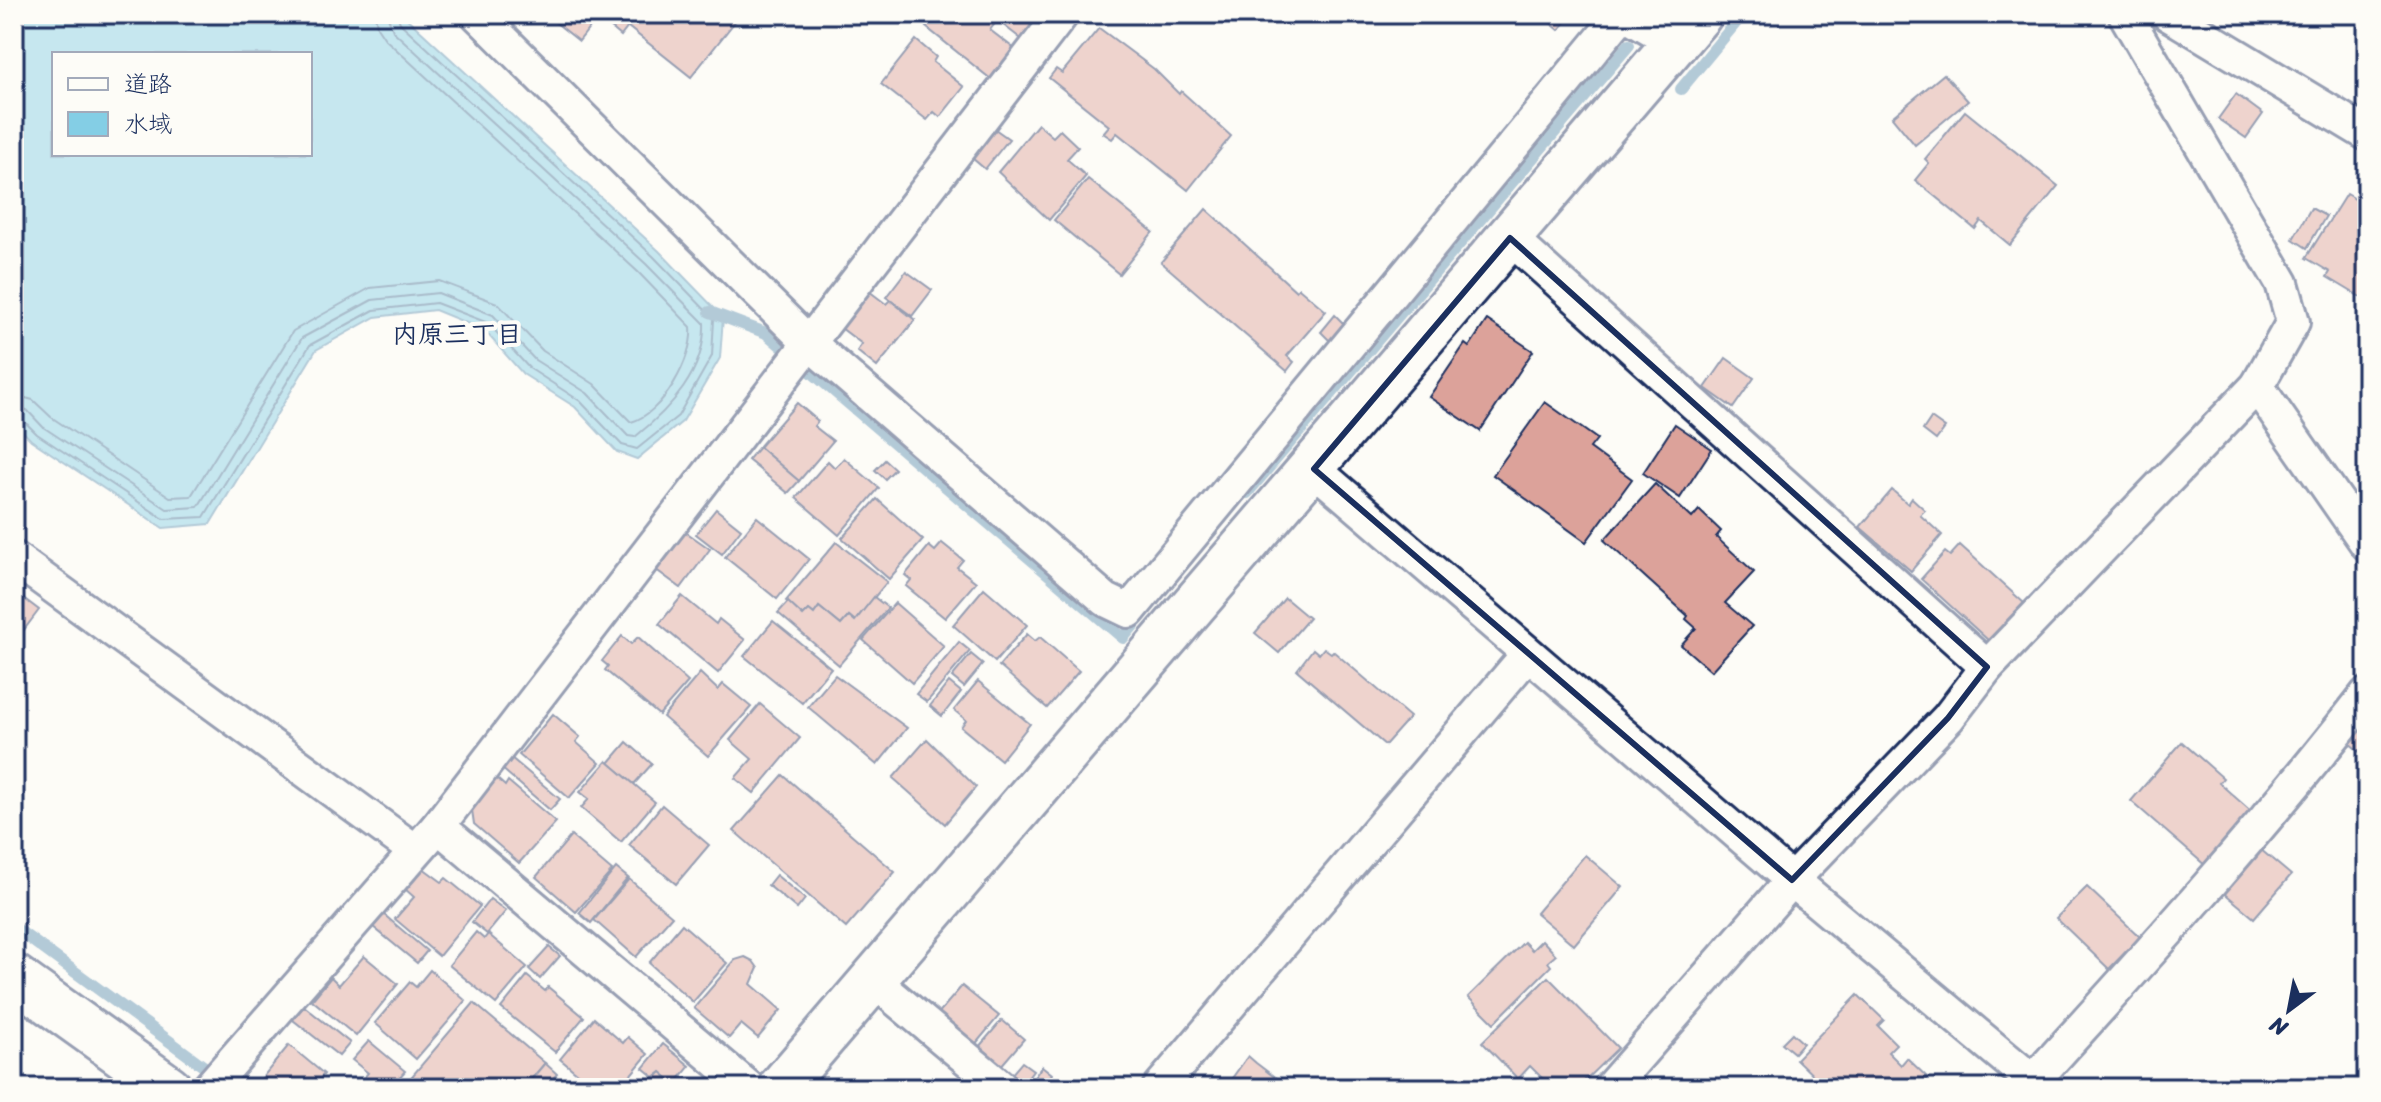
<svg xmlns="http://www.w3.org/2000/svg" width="2381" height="1102" font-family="Sriracha,'Klee One',sans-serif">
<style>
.water{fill:#84cee5;stroke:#5a8eaf;stroke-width:2;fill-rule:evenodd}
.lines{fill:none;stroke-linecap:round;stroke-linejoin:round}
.shore{stroke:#456f94;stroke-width:2}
.stream{stroke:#5a8eaf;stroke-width:12}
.building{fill:#dca29a;stroke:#1b2f5e;stroke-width:2}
.street-casing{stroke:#1b2f5e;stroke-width:38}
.secondary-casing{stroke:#1b2f5e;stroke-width:50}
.street{stroke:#fdfcf7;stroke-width:32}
.secondary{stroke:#fdfcf7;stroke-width:44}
.marked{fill:none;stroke:#1b2f5e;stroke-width:6;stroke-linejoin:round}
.labels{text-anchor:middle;stroke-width:8;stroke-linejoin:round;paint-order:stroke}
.neighbourhood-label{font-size:26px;font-weight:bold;fill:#1b2f5e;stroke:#fdfcf7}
</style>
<rect width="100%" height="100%" fill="#fdfcf7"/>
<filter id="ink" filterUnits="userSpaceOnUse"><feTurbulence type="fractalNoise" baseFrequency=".0125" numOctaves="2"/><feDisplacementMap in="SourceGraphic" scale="16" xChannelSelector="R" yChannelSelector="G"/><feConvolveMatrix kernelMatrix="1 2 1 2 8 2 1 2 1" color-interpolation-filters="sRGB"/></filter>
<g filter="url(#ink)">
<!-- water -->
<path class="water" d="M14 14H402L659 251 723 317 720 358 683 421 637 459 617 452 575 407 523 374 484 330 435 310 375 317 316 350 210 524 163 528 31 440 14 422ZM54 54H310V154H54Z"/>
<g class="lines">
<!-- shore -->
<g class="shore">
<path d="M14 395 33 400 51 417 170 497 191 496 293 331 370 288 439 281 497 303 543 351 594 384 631 422C662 414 694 358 691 327L638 272 385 39 377 27 375 14"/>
<path d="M14 407 27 410 43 427 167 509 198 507 302 338 372 300 438 293 493 315 535 360 587 393 628 436 635 437C670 409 706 371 704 323L646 264 393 31 387 14"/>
<path d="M14 418 22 419 37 434 164 519 204 517 310 345 374 310 436 303 488 323 529 368 580 401 622 445 637 449 678 416 712 356 714 319 653 256 400 23 397 14"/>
</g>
<!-- stream -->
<g class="stream">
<path d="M1681 89 1743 14"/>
<path d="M710 312 766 333 1123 638 1144 613"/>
<path d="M1247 493 1629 45"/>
<path d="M14 927 233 1088"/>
</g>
</g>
<!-- building -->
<g class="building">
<path d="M545 14H731L737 19 691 77 628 27 621 36 598 17 579 41Z"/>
<path d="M937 14H995L999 18 990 30 1016 50 992 80 926 27Z"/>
<path d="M1009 14H1022L1041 28 1024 50 1020 38 1002 24Z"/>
<path d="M1540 14H1573L1559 30Z"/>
<path d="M1099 28 1154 69 1179 94 1181 91 1231 136 1188 190 1117 133 1112 139 1103 133 1109 126 1049 78 1056 69 1062 73Z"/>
<path d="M916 40 936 57 933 62 964 87 940 117 934 112 927 120 881 84Z"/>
<path d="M1944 74 1968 101 1915 145 1892 117Z"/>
<path d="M2236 94 2263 114 2246 138 2218 119Z"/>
<path d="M1965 111 2058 186 2010 245 1981 221 1975 229 1915 180 1929 163 1925 159Z"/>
<path d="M1038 124 1053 137 1060 130 1078 147 1067 159 1086 176 1049 220 998 172Z"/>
<path d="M995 129 1009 139 985 169 972 158Z"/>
<path d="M1088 179 1153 232 1119 274 1054 220Z"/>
<path d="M2346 194 2367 206V301L2327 277 2330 272 2306 258Z"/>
<path d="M2311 208 2326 216 2307 248 2293 239Z"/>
<path d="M1206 209 1296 291 1299 288 1326 311 1287 356 1294 362 1287 371 1161 262Z"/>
<path d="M906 271 932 290 912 316 886 297Z"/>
<path d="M869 291 886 304 890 300 915 320 877 367 857 351 862 344 841 328Z"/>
<path d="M1335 315 1348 328 1333 344 1321 332Z"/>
<path d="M1487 320 1533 351 1480 431 1429 397 1465 344 1469 347Z"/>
<path d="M1726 358 1754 378 1733 408 1705 388Z"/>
<path d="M1545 402 1597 439 1590 448 1632 479 1586 542 1493 475Z"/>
<path d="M797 403 818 421 814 426 833 441 799 481 759 447Z"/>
<path d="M1931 418 1945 428 1936 440 1923 430Z"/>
<path d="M1675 424 1712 449 1680 498 1643 473Z"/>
<path d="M759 447 799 481 788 493 748 460Z"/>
<path d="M844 458 879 488 839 535 796 498 828 461 835 468Z"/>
<path d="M885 460 895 469 885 479 875 470Z"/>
<path d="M1655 484 1692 518 1699 510 1721 531 1716 537 1754 572 1725 603 1752 626 1711 671 1681 645 1696 628 1686 619 1688 616 1604 540Z"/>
<path d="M1892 490 1908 504 1912 498 1925 510 1920 515 1942 535 1911 571 1860 527Z"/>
<path d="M877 499 923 540 889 579 842 538Z"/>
<path d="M716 509 741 529 722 554 696 534Z"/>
<path d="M757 517 809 559 777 599 725 557Z"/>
<path d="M683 530 710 549 681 588 655 569Z"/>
<path d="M836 542 887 582 855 621 849 616 841 625 819 607 814 614 809 610 803 616 786 601Z"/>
<path d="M942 543 963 560 957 567 976 582 945 618 906 586 911 580 905 575 929 546 935 551Z"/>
<path d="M1960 545 2024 603 1989 641 1921 579 1945 552 1950 556Z"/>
<path d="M984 588 1027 625 995 662 953 625Z"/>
<path d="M14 591 39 610 14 643Z"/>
<path d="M682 596 716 624 719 619 745 640 718 673 659 624Z"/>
<path d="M874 597 888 608 839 665 778 613 788 602 803 616 809 610 814 614 819 607 841 625 849 616 855 621Z"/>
<path d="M1285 598 1309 618 1279 653 1255 633Z"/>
<path d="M895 603 944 646 912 683 863 640Z"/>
<path d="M773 621 831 668 802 703 744 656Z"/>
<path d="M1027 634 1035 641 1040 637 1079 671 1047 708 999 666Z"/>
<path d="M622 636 631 644 638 637 688 682 659 715 605 670 608 666 602 661Z"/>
<path d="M959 642 970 651 927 702 916 694Z"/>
<path d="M1324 648 1331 653 1333 651 1410 717 1385 745 1297 670 1313 649 1319 654Z"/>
<path d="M971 654 983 664 964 687 952 677Z"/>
<path d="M700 673 718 690 723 684 751 707 708 756 663 717Z"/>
<path d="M835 675 907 728 877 765 808 707Z"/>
<path d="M978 681 1030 724 1001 760 961 727 966 720 954 710Z"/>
<path d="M949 682 961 692 942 716 930 706Z"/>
<path d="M760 704 800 738 754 793 735 778 752 759 730 740Z"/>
<path d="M553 714 580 737 576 742 600 763 569 798 519 755Z"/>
<path d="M2367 723V758L2349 743Z"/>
<path d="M927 739 976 787 945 824 893 778Z"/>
<path d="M627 742 652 764 634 784 609 763Z"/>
<path d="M2182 742 2223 778 2219 783 2252 812 2206 866 2131 801Z"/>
<path d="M510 757 560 799 550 810 501 768Z"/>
<path d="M607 761 655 802 621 842 581 808 589 799 580 792Z"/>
<path d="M783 775 895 872 846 928 734 831Z"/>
<path d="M494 776 505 786 508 781 556 822 519 863 474 824 471 803Z"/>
<path d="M662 805 709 845 676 884 629 845Z"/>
<path d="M571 836 612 871 576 912 536 877Z"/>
<path d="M2260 849 2291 875 2254 918 2223 892Z"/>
<path d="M1585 855 1623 887 1574 945 1536 913Z"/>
<path d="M423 868 442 882 446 878 480 906 439 956 395 919 414 897 405 889Z"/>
<path d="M616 868 628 878 591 923 579 913Z"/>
<path d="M776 875 805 899 797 909 768 885Z"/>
<path d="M629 879 672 916 636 957 594 920Z"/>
<path d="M2087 887 2140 937 2109 969 2056 918Z"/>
<path d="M490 899 506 911 487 934 472 922Z"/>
<path d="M382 913 427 951 417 963 372 926Z"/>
<path d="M682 924 727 963 693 1002 649 963Z"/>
<path d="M476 932 484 939 488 934 527 967 496 1004 449 965Z"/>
<path d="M1542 940 1556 955 1548 962 1551 966 1494 1023 1468 997 1524 942 1532 950Z"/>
<path d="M549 947 560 956 540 979 529 969Z"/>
<path d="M364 956 398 984 356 1036 312 1000 331 977 339 985Z"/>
<path d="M745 957 753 961 758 968 751 984 781 1010 758 1038 741 1024 729 1038 694 1008 735 960Z"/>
<path d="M430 970 466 1001 416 1059 375 1023 410 982 416 987Z"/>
<path d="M527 976 545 991 548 987 584 1017 555 1052 501 1008Z"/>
<path d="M1548 977 1618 1048 1577 1088H1552L1530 1066 1518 1079 1482 1042Z"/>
<path d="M962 986 999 1016 973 1047 936 1016Z"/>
<path d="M1858 995 1884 1020 1878 1026 1896 1044 1888 1052 1901 1065 1907 1058 1928 1078 1922 1084 1926 1088H1826L1796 1059Z"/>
<path d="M474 1003 545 1063 524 1088H402Z"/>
<path d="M304 1006 350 1043 339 1056 293 1020Z"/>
<path d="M594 1018 623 1043 628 1037 648 1054 620 1088H595L560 1059Z"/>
<path d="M1002 1020 1024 1039 1000 1067 978 1048Z"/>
<path d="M1792 1033 1803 1043 1794 1053 1782 1043Z"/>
<path d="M369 1041 405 1071 390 1088H355L368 1073 352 1060Z"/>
<path d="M663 1044 690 1066 675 1084 661 1072 654 1077 643 1068Z"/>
<path d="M289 1045 324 1074 312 1088H262L257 1084Z"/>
<path d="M1248 1056 1256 1063 1289 1088H1225Z"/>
<path d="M1022 1062 1033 1070 1022 1085 1010 1076Z"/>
<path d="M545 1063 557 1074 545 1088H524Z"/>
<path d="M1042 1066 1052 1074 1041 1088H1027Z"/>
<path d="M661 1072 675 1084 680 1088H645Z"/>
</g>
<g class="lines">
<!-- street casing -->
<g class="street-casing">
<g id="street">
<path d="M477 14 808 342 1106 600 1129 611 1622 14"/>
<path d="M1626 14 1676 43"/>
<path d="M2168 14 2367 134"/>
<path d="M1510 238 1987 667"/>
<path d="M2257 386 2367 544"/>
<path d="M1314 469 1792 880 2041 1088"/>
<path d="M14 558 414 850"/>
<path d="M438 826 749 1088"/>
<path d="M873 980 1002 1088"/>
<path d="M2034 1080C2149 954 2262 829 2367 694"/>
<path d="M209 1088 438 826 1062 14"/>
<path d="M1159 1088 1528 654"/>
<path d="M1610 1088 1792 880 1948 718 1987 667 2257 386 2293 322 2282 283 2125 14"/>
</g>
</g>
<!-- secondary casing -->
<g class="secondary-casing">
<g id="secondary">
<path d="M14 977 169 1088"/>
<path d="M780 1088 1700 14"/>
</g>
</g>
<!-- street -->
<use href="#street" class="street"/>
<!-- secondary -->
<use href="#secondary" class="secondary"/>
</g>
</g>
<!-- marked area -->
<path d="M0 0H2381V1102H0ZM1510 238 1987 667 1948 718 1792 880 1314 469Z" fill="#fdfcf7" fill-opacity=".55" fill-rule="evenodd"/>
<path class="marked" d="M1510 238 1987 667 1948 718 1792 880 1314 469Z"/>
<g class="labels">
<!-- neighbourhood labels -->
<g class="neighbourhood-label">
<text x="457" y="343">内原三丁目</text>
</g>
</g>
<!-- margin -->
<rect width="2381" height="1102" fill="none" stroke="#fdfcf7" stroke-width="48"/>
<rect x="24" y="24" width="2333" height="1054" fill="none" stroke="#1b2f5e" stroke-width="3" filter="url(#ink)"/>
<!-- legend -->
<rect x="52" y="52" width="260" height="104" fill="#fdfcf7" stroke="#a3aaba" stroke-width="2"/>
<rect x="68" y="78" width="40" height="12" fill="#fdfcf7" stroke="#a3aaba" stroke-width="2"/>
<text x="124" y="92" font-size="24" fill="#1b2f5e">道路</text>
<rect x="68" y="112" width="40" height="24" fill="#84cee5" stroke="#a3aaba" stroke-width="2"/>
<text x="124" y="132" font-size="24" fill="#1b2f5e">水域</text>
<!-- north arrow -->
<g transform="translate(2289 1010) rotate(212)" stroke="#fdfcf7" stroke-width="6" paint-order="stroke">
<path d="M0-6L14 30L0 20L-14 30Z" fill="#1b2f5e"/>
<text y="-12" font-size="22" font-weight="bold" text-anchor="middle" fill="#1b2f5e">N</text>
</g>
</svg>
